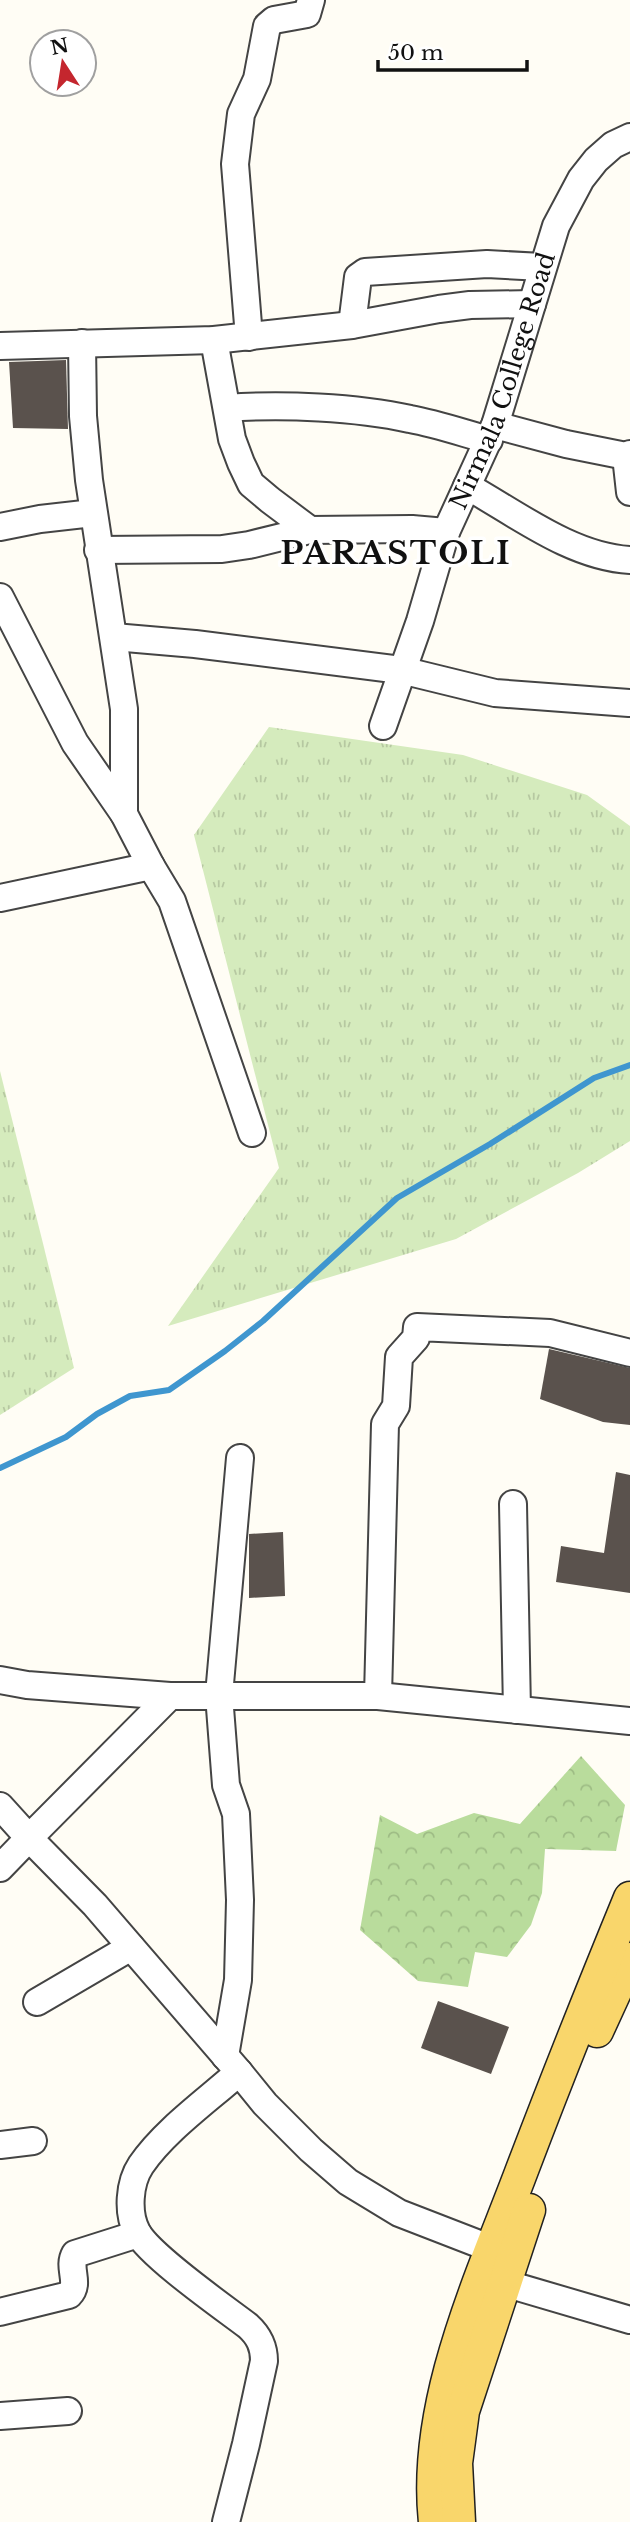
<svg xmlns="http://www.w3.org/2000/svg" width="630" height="2522" font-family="'Libre Baskerville',serif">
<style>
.forest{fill:url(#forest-crowns)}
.park{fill:url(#park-tufts)}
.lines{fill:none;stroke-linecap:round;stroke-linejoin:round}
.stream{stroke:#3f96cf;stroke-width:6}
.building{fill:#5a524d}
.minor-casing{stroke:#444;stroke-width:30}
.major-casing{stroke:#222;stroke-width:35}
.minor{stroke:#fff;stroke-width:26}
.major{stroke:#f9d66b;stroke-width:32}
.labels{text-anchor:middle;stroke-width:7;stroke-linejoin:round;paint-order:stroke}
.street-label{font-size:24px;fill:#111;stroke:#fff}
.district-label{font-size:32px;font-weight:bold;letter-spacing:2px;fill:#111;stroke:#fff}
</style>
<defs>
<pattern id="forest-crowns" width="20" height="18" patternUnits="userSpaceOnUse" patternTransform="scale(1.75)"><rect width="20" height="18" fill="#b9dc9c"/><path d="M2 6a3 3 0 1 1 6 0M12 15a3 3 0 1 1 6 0" fill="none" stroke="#9ebc85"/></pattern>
<pattern id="park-tufts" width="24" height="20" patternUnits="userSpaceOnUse" patternTransform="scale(1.75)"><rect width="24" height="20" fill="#d5ebbd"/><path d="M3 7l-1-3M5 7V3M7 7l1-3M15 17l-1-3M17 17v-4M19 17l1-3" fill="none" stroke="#b6c8a1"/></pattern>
</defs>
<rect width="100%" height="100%" fill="#fffdf5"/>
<!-- forest -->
<path class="forest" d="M581 1756 625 1805 616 1851 545 1849 542 1893 531 1925 507 1957 475 1952 468 1987 418 1981 360 1930 380 1815 417 1834 474 1813 520 1824Z"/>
<!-- park -->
<g class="park">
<path d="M269 727 463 755 587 795 630 826V1141L578 1173 456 1239 168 1326 279 1168 194 835Z"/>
<path d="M0 1071 74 1368 0 1415Z"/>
</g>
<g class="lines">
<!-- stream -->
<path class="stream" d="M0 1468 66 1437 97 1414 130 1396 169 1390 225 1351 263 1321 397 1198 490 1144 594 1078 630 1065"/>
</g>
<!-- building -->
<g class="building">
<path d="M66 360 68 429 13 428 9 362Z"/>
<path d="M549 1349 630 1368V1425L603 1422 540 1399Z"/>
<path d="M616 1472 630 1475V1593L556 1582 561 1546 604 1553Z"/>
<path d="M283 1532 285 1596 249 1598V1534Z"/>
<path d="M438 2001 509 2027 491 2074 421 2048Z"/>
</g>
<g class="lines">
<!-- minor casing -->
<g class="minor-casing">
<g id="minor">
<path d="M352 325 358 277 365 272 487 264 542 267"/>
<path d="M249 337 235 164 241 114 257 79 267 26 274 20 307 14 311 0"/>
<path d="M214 340 232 439 241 463 251 484 270 500 310 530 412 529 446 532"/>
<path d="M82 343 83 416 89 480 124 709V814"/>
<path d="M0 346 214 340 352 325 439 309 470 305 532 304"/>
<path d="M227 408C282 404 356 407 410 419 437 424 463 433 489 440"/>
<path d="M495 425 566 444 626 456 630 454"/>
<path d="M626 456 630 492"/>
<path d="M467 486C517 514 572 557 630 560"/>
<path d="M0 527 40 519 93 513"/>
<path d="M98 550 222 549 249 545 310 530"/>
<path d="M0 597 75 743 124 814 151 866 172 901 252 1133"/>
<path d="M114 637 195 644 401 670 495 693 629 703"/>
<path id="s1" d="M383 726 420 621 446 532 495 425 556 226 581 179 596 160 613 145 630 137"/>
<path d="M0 898 151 866"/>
<path d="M513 1504 517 1710"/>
<path d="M0 1680 27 1685 170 1696H378L630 1721"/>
<path d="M378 1696 385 1424 396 1406 399 1357 416 1338 417 1327 550 1333 630 1353"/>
<path d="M0 1806 29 1838 170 1696"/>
<path d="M0 1868 29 1838 95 1905 239 2072 265 2104 311 2150 348 2182 399 2213 492 2249"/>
<path d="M37 2002 131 1947"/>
<path d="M225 2056 238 1980 240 1900 236 1814 226 1785 219 1695 240 1458"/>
<path d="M0 2145 33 2141"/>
<path d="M504 2283 630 2320"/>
<path d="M0 2312 69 2295C81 2283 67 2268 75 2254L138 2234"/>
<path d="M0 2416 68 2411"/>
<path d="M226 2522 246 2444 264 2361C264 2346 259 2336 248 2326 223 2307 150 2256 137 2232 127 2213 129 2183 141 2165 165 2130 208 2100 239 2072"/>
</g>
</g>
<!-- major casing -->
<g class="major-casing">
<g id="major">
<path d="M597 2031 630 1959"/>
<path d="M435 2522C422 2403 481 2279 522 2170 557 2078 593 1988 630 1898"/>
<path d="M459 2522 456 2463 463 2411 529 2210"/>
</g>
</g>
<!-- minor -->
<use href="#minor" class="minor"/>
<!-- major -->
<use href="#major" class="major"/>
</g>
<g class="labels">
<!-- street labels -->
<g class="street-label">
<text dy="8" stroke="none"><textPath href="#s1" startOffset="366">Nirmala College Road</textPath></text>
</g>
<!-- district labels -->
<g class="district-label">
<text x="396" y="564">PARASTOLI</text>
</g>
</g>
<!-- north arrow -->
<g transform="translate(63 63) rotate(348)"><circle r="33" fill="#ffffff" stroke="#a0a0a0" stroke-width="2"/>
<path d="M0-5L12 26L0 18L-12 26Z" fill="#c4262e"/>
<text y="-10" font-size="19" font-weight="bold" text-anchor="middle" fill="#111111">N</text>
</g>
<!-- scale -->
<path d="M378 60v10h149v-10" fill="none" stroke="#111111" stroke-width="3.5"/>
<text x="388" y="60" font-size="21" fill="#111111" stroke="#ffffff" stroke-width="5" paint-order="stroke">50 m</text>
</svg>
